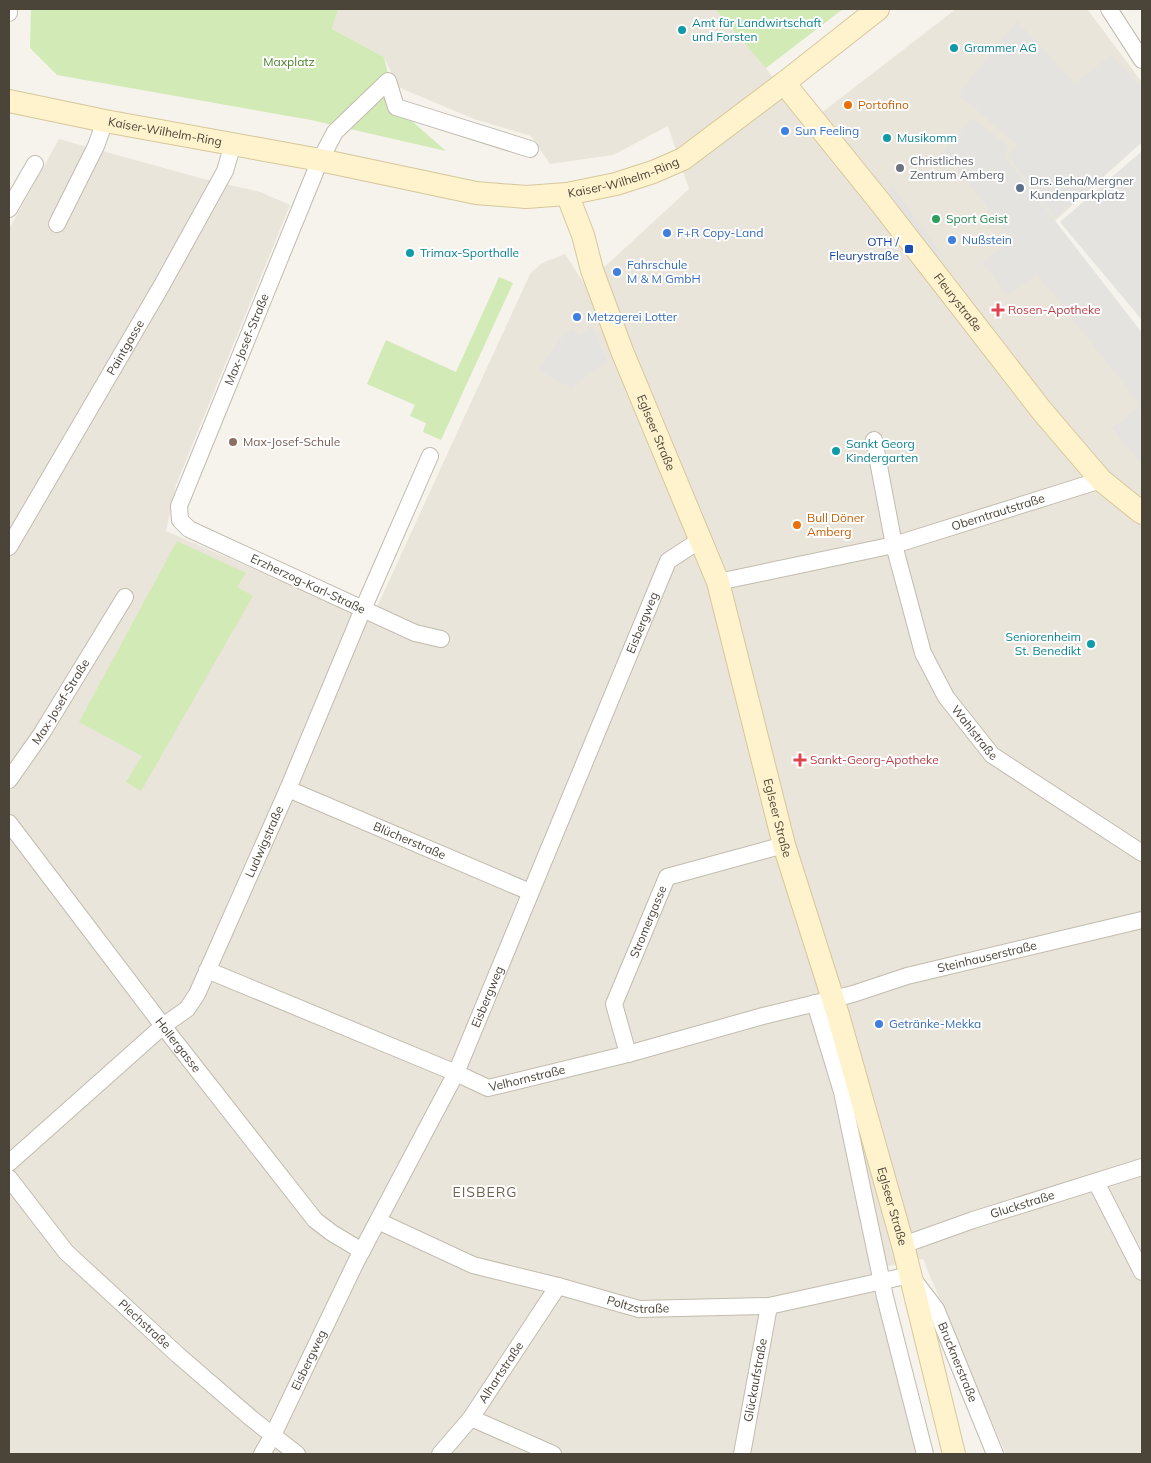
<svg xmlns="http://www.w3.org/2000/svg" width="1151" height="1463" font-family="Mulish,sans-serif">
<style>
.residential{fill:#eae5da}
.green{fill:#d2eab5}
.parking{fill:#e5e3e0}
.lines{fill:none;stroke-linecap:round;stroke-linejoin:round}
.street-casing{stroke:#c2bbae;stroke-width:18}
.secondary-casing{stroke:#d6c79b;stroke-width:24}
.street{stroke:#fff;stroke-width:16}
.secondary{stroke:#fff3cd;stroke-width:22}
.culture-dot{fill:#0f9aa8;stroke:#fff;stroke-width:2}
.food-dot{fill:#e8710a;stroke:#fff;stroke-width:2}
.shop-dot{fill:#3f7fe0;stroke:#fff;stroke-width:2}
.worship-dot{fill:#6b7280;stroke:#fff;stroke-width:2}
.service-dot{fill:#5c6f8a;stroke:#fff;stroke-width:2}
.leisure-dot{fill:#2e9e5b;stroke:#fff;stroke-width:2}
.transit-dot{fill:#1a4fb4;stroke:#fff;stroke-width:2}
.health-dot{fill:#e0444e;stroke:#fff;stroke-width:2}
.education-dot{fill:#8d6e63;stroke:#fff;stroke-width:2}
.labels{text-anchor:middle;stroke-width:4;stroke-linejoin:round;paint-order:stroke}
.culture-label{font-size:12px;fill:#0d838f;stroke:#fff;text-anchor:start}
.park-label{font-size:12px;fill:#4a7f2a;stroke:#fff}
.food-label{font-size:12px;fill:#c56008;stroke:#fff;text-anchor:start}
.street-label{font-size:12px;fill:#4b4439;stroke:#fff}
.shop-label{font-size:12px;fill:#366cbe;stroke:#fff;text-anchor:start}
.worship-label{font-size:12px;fill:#5b616d;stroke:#fff;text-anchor:start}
.service-label{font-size:12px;fill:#4e5e75;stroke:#fff;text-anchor:start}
.leisure-label{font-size:12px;fill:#27864d;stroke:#fff;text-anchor:start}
.transit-label{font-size:12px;fill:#164399;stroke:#fff;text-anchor:end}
.health-label{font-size:12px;fill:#be3a42;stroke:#fff;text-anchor:start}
.education-label{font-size:12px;fill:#785e54;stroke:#fff;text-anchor:start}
.neighbourhood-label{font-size:14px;letter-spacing:1px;fill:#6e6250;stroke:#fff}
</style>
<rect width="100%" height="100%" fill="#f6f3ec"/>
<!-- residential -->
<path class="residential" d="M338 9H737L749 24 766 68 807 124 956 9H1087L1142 82V142L1055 221 1142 333V1454H1006L968 1367 923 1259 873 1269 917 1454H9V229L59 139 204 179 260 192 290 205 176 485 166 531 369 619 377 607 530 274 542 263 565 254 585 285 689 189 668 126 613 155 550 164 531 136 474 119 398 87 384 57 332 29Z"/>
<!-- green -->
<g class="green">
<path d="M31 9H338L332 29 384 57 396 107 446 151 311 120 57 75 30 48Z"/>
<path d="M715 9H843L766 68Z"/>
<path d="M499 277 513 283 441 440 423 432 426 423 410 416 415 405 367 384 386 340 456 372Z"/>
<path d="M177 541 246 573 237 587 253 596 141 791 126 782 142 756 79 722Z"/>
</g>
<!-- parking -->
<g class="parking">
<path d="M1017 21 1075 83 1111 55 1142 88V142L1056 218 1008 156 1017 145 958 94Z"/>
<path d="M972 118 1008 146 1004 155 1142 333V465L1112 428 1141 406 1037 274 1008 296 982 262 1012 240 943 150Z"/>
<path d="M1142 151V320L1060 222Z"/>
<path d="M892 186 942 255 931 268 880 202Z"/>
<path d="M592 327 607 361 571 388 538 370 561 338 573 328 579 336Z"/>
</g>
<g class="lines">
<!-- street casing -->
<g class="street-casing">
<g id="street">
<path d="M1109 9 1142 60"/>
<path d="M9 13V9"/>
<path d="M9 209 35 164"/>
<path d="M57 224 96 146 105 121"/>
<path id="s1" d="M874 440 894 545 923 653 946 697 992 755 1142 853"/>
<path id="s2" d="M9 547 162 285 225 171 233 144"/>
<path id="s3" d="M718 582 894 545 1101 480"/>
<path id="s4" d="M441 639 415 633 189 529 180 520 179 506 320 160 335 132 388 81 396 107 530 149"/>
<path id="s5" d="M9 780 42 733 125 597"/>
<path id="s6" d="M288 789 530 892"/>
<path id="s7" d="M9 823 163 1026 315 1220 332 1233 362 1251"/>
<path id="s8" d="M207 970 456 1073 488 1088 628 1054 763 1016 853 994 907 976 1142 920"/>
<path d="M815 1003 842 1092 885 1297 925 1454"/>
<path id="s9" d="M628 1054 614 1004 667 877 784 845"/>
<path id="s10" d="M9 1163 163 1026 187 1009 197 994 288 789 363 609 430 456"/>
<path id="s11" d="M9 1178 66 1252 178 1355 252 1419 297 1454"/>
<path d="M1096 1182 1142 1272"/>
<path id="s12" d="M378 1221 473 1265 558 1286 639 1309 769 1306 910 1275 936 1309 995 1454"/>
<path id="s13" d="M903 1245 973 1220 1142 1167"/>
<path d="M471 1418 553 1454"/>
<path id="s14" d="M262 1454 273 1435 356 1262 456 1073 668 561 700 540"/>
<path id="s15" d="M440 1454 471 1418 558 1286"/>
<path id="s16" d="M742 1454 769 1306"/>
</g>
</g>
<!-- secondary casing -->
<g class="secondary-casing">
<g id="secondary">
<path id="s17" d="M784 83 880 202 1042 411 1101 480 1142 513"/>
<path id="s18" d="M9 101 105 121 320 160 476 193 526 197 567 194 616 184 653 172 683 159 784 83 878 9"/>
<path id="s19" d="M567 194 583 235 592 270 622 351 718 582 784 845 838 1015 903 1245 954 1454"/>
</g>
</g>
<!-- street -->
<use href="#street" class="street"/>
<!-- secondary -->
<use href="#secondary" class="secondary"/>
</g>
<!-- markers -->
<g class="culture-dot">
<circle cx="682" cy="30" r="5"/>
<circle cx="954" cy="48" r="5"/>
<circle cx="887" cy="138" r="5"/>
<circle cx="410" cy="253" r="5"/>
<circle cx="836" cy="451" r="5"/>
<circle cx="1091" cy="644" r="5"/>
</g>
<g class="food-dot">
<circle cx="848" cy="105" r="5"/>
<circle cx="797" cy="525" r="5"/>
</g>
<g class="shop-dot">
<circle cx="785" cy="131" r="5"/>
<circle cx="667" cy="233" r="5"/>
<circle cx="952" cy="240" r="5"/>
<circle cx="617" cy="272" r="5"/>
<circle cx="577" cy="317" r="5"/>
<circle cx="879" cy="1024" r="5"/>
</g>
<circle class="worship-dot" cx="900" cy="168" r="5"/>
<circle class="service-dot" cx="1020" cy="188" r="5"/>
<circle class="leisure-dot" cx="936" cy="219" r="5"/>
<rect class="transit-dot" x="904" y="244" width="10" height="10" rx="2.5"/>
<g class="health-dot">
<path d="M995.5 302.5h5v5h5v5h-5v5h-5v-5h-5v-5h5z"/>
<path d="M797.5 752.5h5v5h5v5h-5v5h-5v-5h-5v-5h5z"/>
</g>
<circle class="education-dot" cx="233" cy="442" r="5"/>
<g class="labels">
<!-- culture labels -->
<g class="culture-label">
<text x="692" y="27">Amt für Landwirtschaft<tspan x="692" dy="14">und Forsten</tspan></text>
<text x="964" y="52">Grammer AG</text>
<text x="897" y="142">Musikomm</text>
<text x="420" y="257">Trimax-Sporthalle</text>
<text x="846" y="448">Sankt Georg<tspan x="846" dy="14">Kindergarten</tspan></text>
<text x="1081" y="641" text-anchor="end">Seniorenheim<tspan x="1081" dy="14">St. Benedikt</tspan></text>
</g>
<!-- park labels -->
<g class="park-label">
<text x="289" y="66">Maxplatz</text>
</g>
<!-- food labels -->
<g class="food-label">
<text x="858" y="109">Portofino</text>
<text x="807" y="522">Bull Döner<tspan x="807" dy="14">Amberg</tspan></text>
</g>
<!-- street labels -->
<g class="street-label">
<text dy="4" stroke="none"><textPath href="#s18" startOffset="159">Kaiser-Wilhelm-Ring</textPath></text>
<text dy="4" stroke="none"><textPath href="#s18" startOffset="626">Kaiser-Wilhelm-Ring</textPath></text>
<text dy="4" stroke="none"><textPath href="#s17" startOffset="280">Fleurystraße</textPath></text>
<text dy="4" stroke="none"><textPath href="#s4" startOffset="482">Max-Josef-Straße</textPath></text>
<text dy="4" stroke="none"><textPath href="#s2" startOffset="231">Paintgasse</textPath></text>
<text dy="4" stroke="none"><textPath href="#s19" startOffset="255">Eglseer Straße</textPath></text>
<text dy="4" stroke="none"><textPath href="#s3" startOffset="289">Oberntrautstraße</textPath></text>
<text transform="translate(308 584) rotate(25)" y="4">Erzherzog-Karl-Straße</text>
<text dy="4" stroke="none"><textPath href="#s14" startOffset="915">Eisbergweg</textPath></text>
<text dy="4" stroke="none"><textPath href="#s5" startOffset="94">Max-Josef-Straße</textPath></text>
<text dy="4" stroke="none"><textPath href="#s1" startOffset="314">Wahlstraße</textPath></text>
<text dy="4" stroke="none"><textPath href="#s19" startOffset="660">Eglseer Straße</textPath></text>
<text dy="4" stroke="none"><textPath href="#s6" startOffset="132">Blücherstraße</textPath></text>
<text dy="4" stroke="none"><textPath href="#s10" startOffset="420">Ludwigstraße</textPath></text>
<text dy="4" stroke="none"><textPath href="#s9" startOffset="141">Stromergasse</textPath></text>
<text dy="4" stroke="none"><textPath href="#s8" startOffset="821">Steinhauserstraße</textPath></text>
<text dy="4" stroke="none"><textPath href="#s14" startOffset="510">Eisbergweg</textPath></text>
<text dy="4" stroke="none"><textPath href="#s7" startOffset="279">Hollergasse</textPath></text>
<text dy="4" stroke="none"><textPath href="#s8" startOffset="345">Velhornstraße</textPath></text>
<text dy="4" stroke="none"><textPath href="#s13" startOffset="126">Gluckstraße</textPath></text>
<text dy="4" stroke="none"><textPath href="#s19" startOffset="1065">Eglseer Straße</textPath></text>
<text dy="4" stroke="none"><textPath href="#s12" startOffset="275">Poltzstraße</textPath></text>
<text dy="4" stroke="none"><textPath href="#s11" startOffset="200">Plechstraße</textPath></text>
<text dy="4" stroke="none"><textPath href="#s14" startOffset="105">Eisbergweg</textPath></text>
<text dy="4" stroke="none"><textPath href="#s12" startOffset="651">Brucknerstraße</textPath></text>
<text dy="4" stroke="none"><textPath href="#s15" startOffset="102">Alhartstraße</textPath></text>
<text dy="4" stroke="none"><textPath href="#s16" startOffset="75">Glückaufstraße</textPath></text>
</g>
<!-- shop labels -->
<g class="shop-label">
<text x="795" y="135">Sun Feeling</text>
<text x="677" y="237">F+R Copy-Land</text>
<text x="962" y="244">Nußstein</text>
<text x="627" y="269">Fahrschule<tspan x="627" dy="14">M &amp; M GmbH</tspan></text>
<text x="587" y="321">Metzgerei Lotter</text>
<text x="889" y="1028">Getränke-Mekka</text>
</g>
<!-- worship labels -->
<g class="worship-label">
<text x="910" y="165">Christliches<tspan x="910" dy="14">Zentrum Amberg</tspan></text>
</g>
<!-- service labels -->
<g class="service-label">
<text x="1030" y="185">Drs. Beha/Mergner<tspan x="1030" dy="14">Kundenparkplatz</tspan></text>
</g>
<!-- leisure labels -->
<g class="leisure-label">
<text x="946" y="223">Sport Geist</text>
</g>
<!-- transit labels -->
<g class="transit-label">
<text x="899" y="246">OTH /<tspan x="899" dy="14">Fleurystraße</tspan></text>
</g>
<!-- health labels -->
<g class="health-label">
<text x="1008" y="314">Rosen-Apotheke</text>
<text x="810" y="764">Sankt-Georg-Apotheke</text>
</g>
<!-- education labels -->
<g class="education-label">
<text x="243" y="446">Max-Josef-Schule</text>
</g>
<!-- neighbourhood labels -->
<g class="neighbourhood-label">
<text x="485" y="1197">EISBERG</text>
</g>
</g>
<!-- border -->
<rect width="1151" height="1463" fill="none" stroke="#4b4439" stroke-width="20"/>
</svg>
